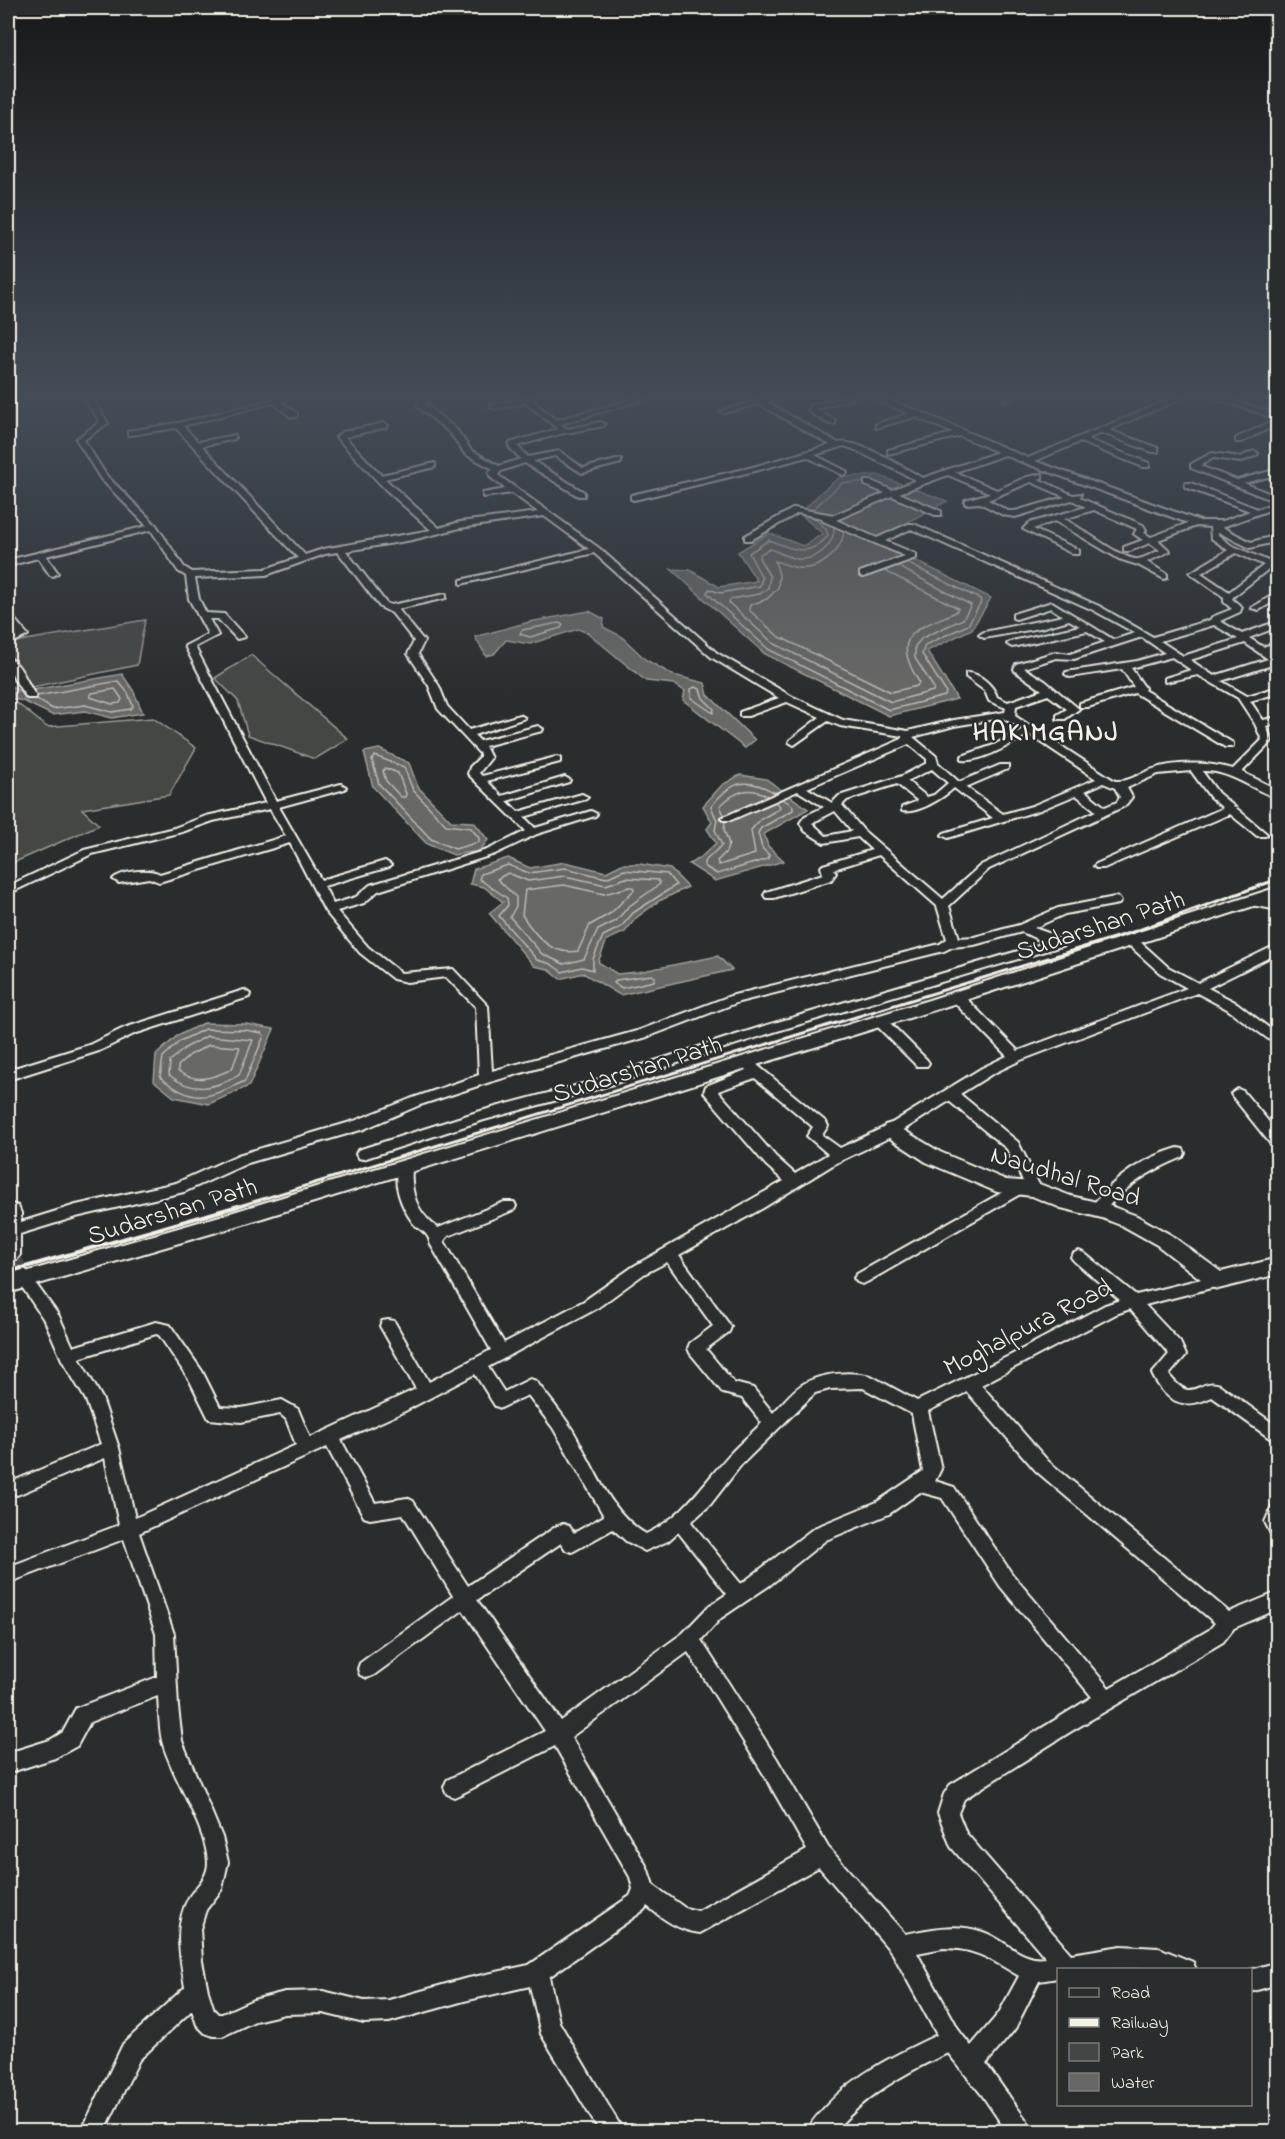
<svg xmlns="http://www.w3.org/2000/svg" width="1285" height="2139" font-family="'Indie Flower',sans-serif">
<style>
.green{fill:#444645;stroke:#9c9c96;stroke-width:1.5}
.water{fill:#676866;stroke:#9f9f9a;stroke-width:1.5}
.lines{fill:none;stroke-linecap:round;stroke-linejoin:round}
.shore{stroke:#bcbab4;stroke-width:1.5}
.street-tunnel{stroke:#484a4a;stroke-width:16;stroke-dasharray:16 8;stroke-linecap:butt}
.street-casing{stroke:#f4f1e8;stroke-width:4}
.secondary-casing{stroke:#f4f1e8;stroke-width:4}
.street{fill:#2a2d2e;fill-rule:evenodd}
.secondary{fill:#2a2d2e;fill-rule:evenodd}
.rail-far1{stroke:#f4f1e8;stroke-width:3}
.rail{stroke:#f4f1e8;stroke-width:4}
.labels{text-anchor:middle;stroke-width:4.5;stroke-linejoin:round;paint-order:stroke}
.street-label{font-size:26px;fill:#f4f1e8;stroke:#2a2d2e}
.far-district-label{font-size:27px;font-weight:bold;letter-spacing:1.5px;fill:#f4f1e8;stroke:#2a2d2e}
</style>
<rect width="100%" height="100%" fill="#2a2d2e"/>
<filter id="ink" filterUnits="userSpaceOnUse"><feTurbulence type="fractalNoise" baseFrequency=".0167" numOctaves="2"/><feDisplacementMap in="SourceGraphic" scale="12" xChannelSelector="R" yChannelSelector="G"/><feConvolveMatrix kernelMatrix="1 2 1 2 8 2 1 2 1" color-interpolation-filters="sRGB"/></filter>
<g filter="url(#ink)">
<!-- green -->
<g class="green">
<path d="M145 620 137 665 23 689 8 677V643Z"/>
<path d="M251 655 348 739 315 759 248 735 238 701 215 678Z"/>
<path d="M8 702 18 704 47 727 153 718 196 748 169 795 82 809 99 825 8 865Z"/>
</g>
<!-- water -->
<g class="water">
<path d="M877 475 947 501 889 532 878 542 991 598 972 629 927 651 957 699 889 716 765 654 671 569 690 570 719 587 757 581 738 552 769 533 803 546 823 534 800 514 821 492 840 477Z"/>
<path d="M589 611 604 619 603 627 621 636 646 660 673 675 705 683 708 695 755 740 745 748 683 700 685 691 674 684 646 681 588 633 578 629 530 644 506 640 494 654 486 656 475 637 529 622Z"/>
<path d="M122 674 133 690 143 713 112 718 85 711 52 715 23 701 8 698V684L21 692Z"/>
<path d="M379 749 409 763 418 787 451 821 474 822 488 840 479 851 454 855 427 844 373 787 364 752Z"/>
<path d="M740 775 766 779 808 809 764 834 768 846 784 861 715 881 689 864 700 858 716 843 707 829 712 822 703 806 722 785Z"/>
<path d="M508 858 530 868 565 862 606 872 622 864H640L670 869 688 887 659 901 636 918 625 932 607 940 598 962 617 974 638 972 718 956 732 970 620 995 583 973 560 979 548 969 534 966 489 913 503 902 484 887 470 884 474 869Z"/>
<path d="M204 1023 246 1024 274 1029 249 1086 209 1104 174 1097 154 1081 156 1055 177 1036Z"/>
</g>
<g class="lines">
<!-- shore -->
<g class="shore">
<path d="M812 510 842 483 864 482"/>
<path d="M814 518 826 529 828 536C808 559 793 549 769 540L749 553 762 578 760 586 720 593 709 589 707 593 768 649 889 710 945 696 946 692 922 654 925 645 968 625 981 602 980 599 907 563"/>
<path d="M834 527C835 545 816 561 798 559 788 558 779 552 770 549L760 554 759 558 770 577 768 588 760 594 731 599 729 603 773 643 891 702 933 691 934 688 915 658V646L922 638 963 619 971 605 897 566"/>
<path d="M844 532C841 552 820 571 798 568 790 567 783 563 775 561L779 575 778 588 767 599 750 605 749 610 778 636 891 692 917 686 919 682C890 634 914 630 956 612L958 608 885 571"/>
<path d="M559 623 563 625 561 628 530 637 520 634 522 630Z"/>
<path d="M695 687 700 689 703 698 714 709 713 713 691 698V689Z"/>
<path d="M115 689 122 699 120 703 112 704 90 697 92 693Z"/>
<path d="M36 699 53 709 85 705 112 712 131 709 133 706 128 693 118 681 37 696"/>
<path d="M375 756 404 767 413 790 446 825 471 828 479 838V842L455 849 431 839 379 784 372 760Z"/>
<path d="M385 768 398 773 406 794 405 797H401L386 781 383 771Z"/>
<path d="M775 793C747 776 730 781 711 807L717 820 715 830 722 845 704 862V866L717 874 768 859 769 855 762 848 758 833 761 828 793 810V806L783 799"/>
<path d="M724 815 720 806C734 792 748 785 767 796"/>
<path d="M725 822 724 830 729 844 726 852 717 861 719 865 755 854 751 830 761 819 779 809 780 806 775 802"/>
<path d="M508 865 529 873 565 868 606 878 624 870 667 874 676 885 633 913 621 927 603 936 593 959V970L582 967 562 972 551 964 537 960 499 916 508 905 507 898 479 879 481 874Z"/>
<path d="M508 873 528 881 565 876 606 885 626 878 658 880 660 884 628 907 616 921 598 930 584 959 564 964 542 954 510 917 516 906V897L497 879Z"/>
<path d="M564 885 604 894 630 887H633L634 890 611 913 590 925 578 951C551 956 535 935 522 915L525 890Z"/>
<path d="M652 975 655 977 654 981 622 988 614 983 616 980Z"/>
<path d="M205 1029 245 1030 262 1033 264 1036 245 1081C207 1098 195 1106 160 1077L163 1057 180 1041Z"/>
<path d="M207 1036 253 1040 239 1075C214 1089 193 1094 169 1075L170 1061 185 1048Z"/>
<path d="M209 1045 240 1047 232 1069C213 1078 197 1084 178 1071V1066L190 1055Z"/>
</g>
<!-- street-tunnel -->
<path class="street-tunnel" d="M12 1255 21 1274"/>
<!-- street casing -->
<g class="street-casing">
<g id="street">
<path d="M84 398H92L108 423 84 440 106 475 156 525 184 567 192 572 265 569 298 558 176 428 131 435H128V431L178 423 278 398H290L281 402 297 413V417H291L273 403 183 426 198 442 235 435V439L202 446 305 555 323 549 431 530 385 489 336 437 342 432 384 423 388 425 387 427 345 437 381 475 435 463V467L385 479 439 528 460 522 538 512 512 493 483 497V493L506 489 491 478 489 473 493 469 465 454 450 433 417 406 419 401 417 398H425L428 401 425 404 456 429 471 450 499 466 521 459 509 447V443L558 429 526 403 494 409 490 407 491 405 534 398 532 400 556 420 637 398H649L561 424 567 429 601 422 605 424 604 426 560 434 517 446 528 457 559 451 583 468 621 459V463L582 473 555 456 533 461 584 492V496H578L525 463 501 471 498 475 599 548 717 653 791 696 843 720 908 731 954 720 1005 712 1006 708 989 701 985 691 966 677V673C979 672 994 686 997 697L1008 702 1042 690 1015 671 1014 669 1016 664 1056 652 1070 654 1105 642 1087 631 1012 647 1007 644 1012 641 1080 626 1069 620 1040 628 984 638 979 635 984 632 1063 616 1051 608 1016 619 1013 618V614L1052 602 1114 640 1135 633 1093 610 911 529 885 541 916 554V558L863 577 860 576V572L905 556 823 521 822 518 798 513 751 540H745V536L794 508 834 515 885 493 865 485V481H871L892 490 916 480 853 449 844 446 815 455 846 471 847 473 843 475 807 457 751 472 634 500 631 499V495L749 468 830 445 759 404 724 413 720 411 767 398H779L767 402 838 443C858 438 904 468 923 478L998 452 960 436 888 454V450L953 433 915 417 876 428V424L909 414 872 398H882L921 412 1028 458 1173 398H1183L1109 430 1158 448V452H1152L1102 433 1087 439 1149 463V467H1143L1080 442 1035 461 1200 521H1223L1250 511 1185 487V483H1191L1258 509 1276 502 1191 468V464L1212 453 1240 457 1254 451 1258 453 1257 455 1241 462 1213 458 1200 466 1237 480 1278 469 1276 475 1244 483 1278 497V507L1222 527 1251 542 1278 535V541L1250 548 1218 532V535L1231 545 1275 564 1233 597 1232 599 1242 607 1240 612 1220 621 1242 634 1278 621V627L1249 638 1263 647 1278 642V648L1269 651 1277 657 1278 667 1272 665 1221 681 1247 696 1278 687V693L1250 701 1263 720 1278 717V723L1266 726 1272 741 1242 772 1278 790V798C1251 790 1231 770 1202 771L1218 793 1267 834 1265 836H1257L1230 814 1104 868H1096L1094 866 1096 864 1223 808 1210 797 1191 771 1158 774 1127 788 1132 797 1125 806 989 869 949 906 959 938 974 937 1019 925 1058 908 1115 897 1119 898 1121 901 1119 904 1065 914 1034 928 1051 934 1056 939H1065L1067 942 1065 945 774 1032 594 1090 484 1120 363 1159 358 1158 356 1154 358 1150 477 1112 586 1083 764 1026 1045 943 1022 932 974 945 952 947 944 951 739 1002 647 1037 490 1082 420 1105 364 1129 248 1163 184 1192 76 1217 20 1234V1255L17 1259H8V1203L18 1206 21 1213V1222L76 1205 176 1183 238 1155 354 1121 410 1099 479 1075 476 1007 446 977 407 982 393 979 360 953 325 911 290 843 159 882 149 878 119 883 113 879C122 871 149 868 160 874L286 836 270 809 213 821 182 832 92 854 8 894V886L84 850 174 828 206 816 266 803 185 646 208 634 189 599 186 576 178 571 151 530 46 556 58 573 53 576 50 575 38 558 8 566V560L147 526 100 478 76 439 100 422ZM1005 455 1014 459 1188 523 1151 537 1144 533 1146 530 1143 525 1080 498 1081 494 1073 495 1038 479 1042 478V474L1027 477 997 490 955 472ZM948 475 990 493 965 500V504L980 503 1003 515 1015 517 1072 500 1086 507 1029 523 1023 529 1073 554H1079V550L1033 529 1055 521 1119 559 1138 565 1164 579 1167 578V574L1147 562 1170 551 1158 540 1196 526 1210 527 1211 538 1228 550 1190 573 1224 597V602L1232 609 1212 617 1210 620 1153 637 1099 606 914 524H908L877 538 836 520 892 496 935 515H941V511L899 493ZM1031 482 1065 497 1015 511H1008L988 500ZM1094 510 1137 529 1134 534 1143 540 1124 547V551H1130L1150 543 1160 550C1153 553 1145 558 1138 559 1123 561 1080 526 1064 519ZM544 516 589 549 461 580V584L594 553 711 657 779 698 740 712V716H748L787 702 820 717 790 740 789 742 794 745 828 721 840 726 902 736V739L721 818 723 820H731L798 791 824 807 805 816 800 823 805 831 824 843 858 837 872 850 823 865 821 867 823 874 766 892 764 895 766 898H774L831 880 836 873 834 869 879 855 937 906 947 939 940 944 730 996 637 1031 492 1071 488 1006 453 969 401 973 368 947 337 911 364 903 378 891 495 854 537 834 595 816 597 814 591 811 535 828 524 817 586 799 588 797 582 794 518 812 507 801 569 782 570 780 565 777 502 796 487 781 560 762V758L556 757 482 776 479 773 491 758 485 746 542 731 543 729 538 726 480 741 474 735 525 718 520 715 469 730 447 706 439 686 418 654 424 641 398 609 446 598V594L391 605 386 603 346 551 412 540 460 528ZM338 552 380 607 392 613 414 641 408 654 429 686 438 709 480 754V757L470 767 468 774 526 831 487 850 370 885 356 897 333 904 324 886 389 867 391 865 385 861 321 880 279 807 345 789 346 787 341 784 276 801 195 647 218 635 209 619H218L237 639 245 637 224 614 206 613 199 599 195 578 266 575 325 554ZM1236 553 1264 565 1229 592 1201 573ZM1214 625 1238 639 1183 656 1160 641ZM1142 637 1165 653 1137 661 1066 672 1065 674 1070 677 1122 669 1134 687 1080 703V707H1088L1135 693 1225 747H1233V743L1144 690 1145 688 1131 668 1172 657 1191 670 1165 678V682L1198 675 1238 698 1255 724 1262 740 1233 769C1209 762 1174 761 1150 770 1137 775 1129 782 1115 781L1015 716 1016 706 1048 695 1067 709 1057 715V719H1065L1079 709 1045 681 1024 668 1056 658 1074 659ZM1245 643 1268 659 1214 676 1190 660ZM1002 718 1023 729 994 745 962 756V760C981 763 1013 743 1029 734L1096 779 1032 806 1003 814 966 787 1008 769V765H1000L959 782 938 763 936 756 913 737 954 726ZM909 744 927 759V763L902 776 839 796 832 803 807 788ZM932 769 948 783 934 795 927 797 907 781ZM1103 783 1115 788 1120 797 1117 802 1105 807 1085 791ZM897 784 918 801 902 807V811C918 814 943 798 954 788L993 818 944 833 942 835 948 838 1040 810 1076 795 1096 811 981 865 943 899 864 831 842 805 847 800ZM835 811 852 831 826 836 812 823Z"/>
<path d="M842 398H854L816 409 835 420V424H829L809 412V406Z"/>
<path d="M1004 398H1014L1007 401Z"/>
<path d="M1214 398H1225L1278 414V424L1242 442H1236V438L1277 419Z"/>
<path d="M1278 592V599L1259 610 1251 608Z"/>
<path d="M8 614 11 615 28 635 8 645V639L17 634 8 622Z"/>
<path d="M8 657C21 663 27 684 36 696L35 698H27C19 687 7 670 8 657Z"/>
<path d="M1250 897 1278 902V910L1246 904 1244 901 1246 898Z"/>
<path d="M1133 938 1137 939 1168 967 1198 983 1278 944V953L1208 988 1237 1003 1278 1035V1046L1227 1009 1197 993 1021 1060 992 1074 960 1094 1018 1142 1041 1189 1039 1193H1029L1007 1149 949 1101 897 1134 836 1163 763 1208 679 1255 731 1327 729 1332 706 1349 734 1383 753 1388 773 1413C783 1403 793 1389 805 1383 822 1373 852 1371 871 1376L917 1401 1011 1355 1105 1305 1120 1300 1074 1261 1071 1257 1074 1253 1079 1251 1084 1253 1136 1295 1218 1275 1223 1277 1226 1281 1223 1285 1145 1305 1180 1342 1186 1355 1169 1375C1194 1407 1197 1377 1220 1385L1278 1427V1444L1212 1397C1183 1411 1166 1402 1152 1374L1169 1354 1130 1309 1116 1314 981 1385 1048 1461 1229 1612 1278 1592V1609L1234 1628 1223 1642 1070 1732 964 1799 958 1813 966 1833 1071 1954 1121 1946 1159 1948 1193 1962 1196 1970 1121 1968 1058 1970V1978L1039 1981 1015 2029 986 2064 1029 2124 1032 2132H1007L982 2095 948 2053C904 2073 866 2095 834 2132H807C811 2121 819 2114 827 2105 858 2072 897 2054 937 2035L893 1954 819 1867 700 1933C679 1931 663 1919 647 1906L644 1910 549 1977 559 2022 624 2132H600L541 2034 530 1986 464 2001 389 2022 364 2023 323 2013 285 2014 255 2021 223 2036H213L205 2033 197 2025 192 2010 139 2060 104 2132H81L123 2044 185 1987C180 1957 173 1925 189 1897 197 1885 208 1878 208 1862 206 1826 172 1778 162 1741 159 1727 159 1710 158 1696L90 1722 77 1746 55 1758 8 1773V1753L50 1740 63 1732 76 1708 157 1677 156 1634 124 1539 8 1583V1567L119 1525 105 1458 17 1495 11 1492 8 1487 11 1482 101 1444 86 1400 62 1360 46 1323 16 1278 13 1274 16 1270 21 1268 26 1270 59 1316 73 1347 156 1322 170 1325 202 1371 220 1407 241 1408 282 1400 298 1409 310 1438 416 1389 380 1326 382 1321 388 1320 394 1321 429 1382 491 1350 431 1245C429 1242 430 1239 428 1237 426 1232 418 1228 414 1224 402 1209 390 1181 400 1162H410C413 1169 411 1175 412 1182 413 1201 422 1217 438 1228L504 1202H514L516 1206 514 1210 448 1236 444 1241 504 1343 584 1301 634 1266 784 1181 766 1165 706 1095 704 1092 706 1086 746 1070 744 1067 746 1064H756L826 1122 828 1126 822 1135 840 1148 887 1126 982 1068 1007 1056 952 1000 951 997 952 994H962L1018 1051 1187 988 1160 973 1129 945 1127 942 1129 939ZM755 1078 813 1127 807 1136 828 1154 795 1174 776 1157 718 1091ZM667 1262 713 1326 690 1343 688 1348 690 1353 723 1393 742 1398 762 1423C751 1434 739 1444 729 1455 703 1484 683 1517 646 1534 609 1513 593 1464 572 1429 561 1412 548 1397 536 1381L530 1379 504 1392 488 1367 596 1309 644 1274ZM156 1334 159 1335 190 1381 209 1419 241 1422 280 1414 286 1419 296 1445 135 1518 119 1448 102 1398 79 1358ZM475 1374 495 1406 501 1408 528 1395 553 1428 604 1516 574 1533 569 1526 563 1524 557 1526 468 1586 413 1501 407 1498 375 1503 341 1440 405 1411ZM863 1388 912 1414 923 1471 877 1502 814 1528 741 1584 691 1522 710 1505 741 1465 815 1393 830 1389ZM967 1392 1036 1471 1215 1623 1209 1630 1109 1688 1012 1574 954 1487 935 1481 941 1469 928 1411ZM327 1447 364 1517 370 1519 403 1514 453 1596 360 1663 358 1669 360 1675 367 1678 374 1675 463 1610 545 1731 447 1780 444 1787 447 1794 454 1797 461 1794 555 1746 630 1877 633 1889 630 1896 529 1965 464 1979 389 2000 364 2001 323 1991 285 1992 253 2000 222 2014H218L214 2010 208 1991 202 1961 200 1929 206 1910 222 1889 228 1862 222 1837 182 1741 178 1707 174 1634 139 1533ZM920 1492 942 1498 1000 1586 1092 1697 950 1785 944 1794 938 1813 951 1847 1046 1958C1022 1962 1006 1940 983 1932 956 1923 932 1929 905 1934L828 1847 777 1759 701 1640 721 1618 770 1585 826 1540 889 1514ZM613 1529 626 1541 645 1551 668 1541 678 1532 727 1594 709 1606 683 1633 561 1721 477 1600 561 1543 566 1550 572 1552ZM688 1652 763 1773 807 1850 698 1911 685 1908 653 1885 647 1867 571 1737ZM943 1948C976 1948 992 1960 1019 1976L999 2013 971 2046 960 2032 917 1953Z"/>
<path d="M244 990 250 994 249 997 134 1034 99 1051 8 1080V1070L89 1045 124 1028Z"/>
<path d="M880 1017 885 1018 927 1060 929 1063 927 1066H917L875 1024 873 1021Z"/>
<path d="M1238 1089 1243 1091 1278 1133V1148L1273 1147 1233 1097 1231 1094Z"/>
<path d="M1178 1148 1183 1149 1185 1153 1183 1157C1150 1171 1125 1185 1102 1214H1092L1090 1210 1092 1206C1114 1178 1143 1158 1178 1148Z"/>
<path d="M1017 1184 1022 1185 1024 1189 1022 1193 867 1282 862 1284 857 1282 854 1278 857 1274Z"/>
<path d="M1278 1504V1538L1272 1536 1265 1522 1272 1506Z"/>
<path d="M1278 1962V1984L1250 1992V1970Z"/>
</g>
</g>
<!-- secondary casing -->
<g class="secondary-casing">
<g id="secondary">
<path d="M1278 887V898L941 1008 227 1229 8 1293V1277L227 1214 929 1000Z"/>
<path d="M892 1123 940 1152 1006 1180 1034 1182 1071 1196 1105 1204 1137 1216 1171 1235 1221 1272 1278 1258V1274L1218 1289 1211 1287 1157 1245 1123 1226 1102 1218 1061 1208 1032 1196 997 1192 926 1162 885 1135 883 1130 885 1125Z"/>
</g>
</g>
<!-- street -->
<use href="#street" class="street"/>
<!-- secondary -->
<use href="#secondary" class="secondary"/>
<!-- rail-far1 -->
<path class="rail-far1" d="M233 1208 1136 931 1278 879"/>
<!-- rail -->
<path class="rail" d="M8 1272 238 1206"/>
</g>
</g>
<!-- sky -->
<linearGradient id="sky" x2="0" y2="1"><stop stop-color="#171919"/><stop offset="0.57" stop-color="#444c57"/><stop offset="1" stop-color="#444c57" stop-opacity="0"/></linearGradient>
<rect width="1285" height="697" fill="url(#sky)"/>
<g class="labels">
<!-- street labels -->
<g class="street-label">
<text transform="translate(1100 924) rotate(-18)" y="9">Sudarshan Path</text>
<text transform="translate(637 1068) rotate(-17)" y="9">Sudarshan Path</text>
<text transform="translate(1066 1175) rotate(17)" y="9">Naudhal Road</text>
<text transform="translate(172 1210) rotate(-17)" y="9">Sudarshan Path</text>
<text transform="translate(1027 1326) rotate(-27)" y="9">Moghalpura Road</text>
</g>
<!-- far-district labels -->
<g class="far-district-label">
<text x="1046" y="740">HAKIMGANJ</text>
</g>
</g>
<!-- margin -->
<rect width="1285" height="2139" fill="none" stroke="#2a2d2e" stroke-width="30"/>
<rect x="15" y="15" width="1255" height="2109" fill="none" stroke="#f4f1e8" stroke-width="2" filter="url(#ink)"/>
<!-- legend -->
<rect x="1057" y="1968" width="195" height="138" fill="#2a2d2e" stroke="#7b7b78" stroke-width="1.5"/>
<rect x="1069" y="1988" width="30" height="9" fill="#2a2d2e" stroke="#7b7b78" stroke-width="1.5"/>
<text x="1111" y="1998" font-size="18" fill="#f4f1e8">Road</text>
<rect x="1069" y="2018" width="30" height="9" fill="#f4f1e8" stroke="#7b7b78" stroke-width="1.5"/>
<text x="1111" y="2028" font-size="18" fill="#f4f1e8">Railway</text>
<rect x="1069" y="2043" width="30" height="18" fill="#444645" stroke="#7b7b78" stroke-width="1.5"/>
<text x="1111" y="2058" font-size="18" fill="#f4f1e8">Park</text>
<rect x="1069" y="2073" width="30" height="18" fill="#676866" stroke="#7b7b78" stroke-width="1.5"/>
<text x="1111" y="2088" font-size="18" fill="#f4f1e8">Water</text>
</svg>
